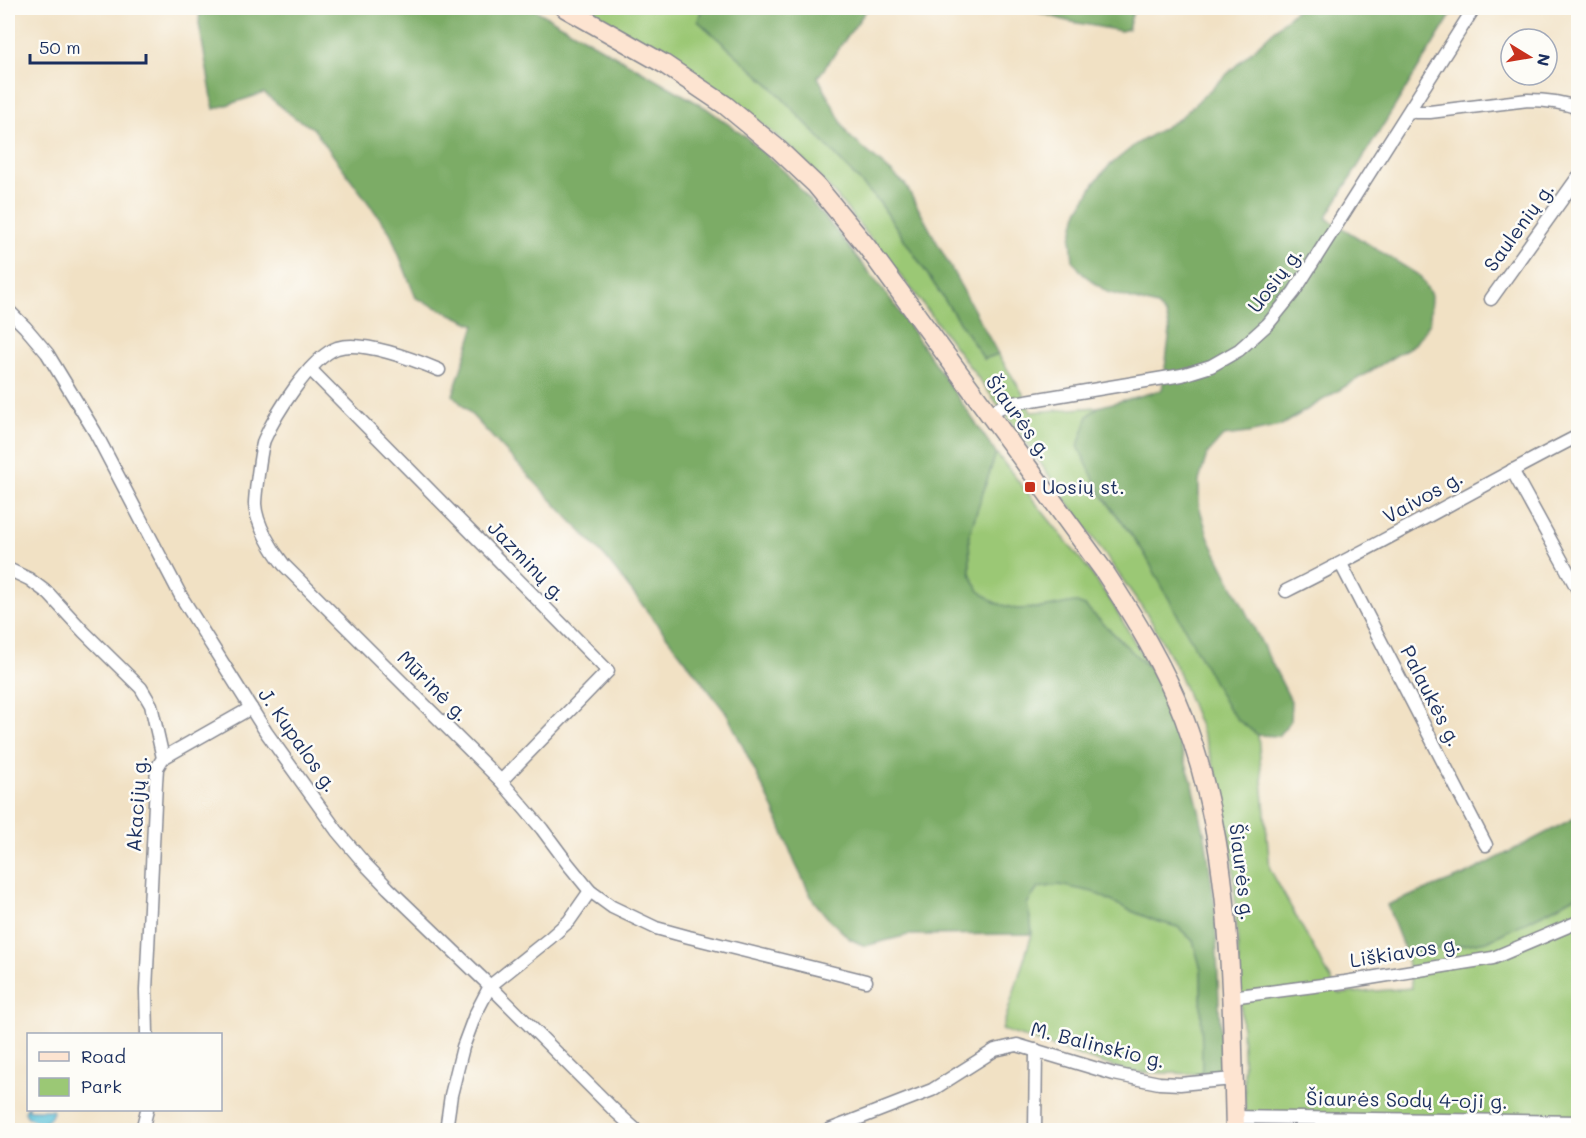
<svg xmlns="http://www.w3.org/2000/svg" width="1586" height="1138" font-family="Mali,sans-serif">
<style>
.green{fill:#9bc875;stroke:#5b7c6a;stroke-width:1.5}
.forest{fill:#7cac66;stroke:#4c6e62;stroke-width:1.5}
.water{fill:#5ac1d8;stroke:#3a789b;stroke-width:1.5}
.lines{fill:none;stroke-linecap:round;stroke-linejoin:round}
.street-casing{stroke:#868891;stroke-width:15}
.secondary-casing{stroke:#868891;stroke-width:21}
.street{stroke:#fff;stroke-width:12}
.secondary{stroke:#fde4d1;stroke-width:18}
.poi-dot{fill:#c8321e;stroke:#fdfcf7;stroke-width:2}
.labels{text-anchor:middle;stroke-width:5;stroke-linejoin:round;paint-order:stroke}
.street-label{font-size:20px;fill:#1b2f5e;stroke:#fdfcf7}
.poi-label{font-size:20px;fill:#1b2f5e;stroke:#fdfcf7;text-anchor:start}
</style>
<rect width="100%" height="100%" fill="#fdfcf7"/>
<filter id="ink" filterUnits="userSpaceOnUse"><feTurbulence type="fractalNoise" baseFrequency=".0167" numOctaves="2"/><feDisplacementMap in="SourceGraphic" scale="12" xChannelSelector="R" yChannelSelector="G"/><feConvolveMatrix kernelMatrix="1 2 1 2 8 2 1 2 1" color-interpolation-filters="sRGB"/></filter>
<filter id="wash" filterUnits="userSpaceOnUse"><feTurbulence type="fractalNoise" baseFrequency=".008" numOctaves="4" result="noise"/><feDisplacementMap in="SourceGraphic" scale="24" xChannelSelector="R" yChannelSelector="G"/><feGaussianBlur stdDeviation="1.35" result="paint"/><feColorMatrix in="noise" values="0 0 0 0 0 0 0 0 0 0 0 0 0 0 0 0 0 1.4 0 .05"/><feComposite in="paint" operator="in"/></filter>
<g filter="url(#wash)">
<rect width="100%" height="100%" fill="#f1e1c4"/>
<!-- green -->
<g class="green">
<path d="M585 8H702L698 21 771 86 880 203 984 359 998 354 1022 392 1031 412 1098 407 1088 416 1100 492 1143 551 1238 720 1258 735 1270 869 1339 994 1412 988 1406 954 1487 941 1562 904 1578 895V968L1574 979H1578V1130H1246L1241 1002 1233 862 1225 813 1217 776 1205 739 1177 669 1149 617 1017 430 913 291 834 193 795 151 726 94 671 58Z"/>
<path d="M996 453 1086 566 1112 603 1151 670 1085 606 1016 609 995 603 979 591 970 573 969 535Z"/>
<path d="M1059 885 1093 891 1129 910 1156 921 1178 927 1193 941 1201 969 1202 1074 1130 1072 1002 1030 1032 934 1031 923 1027 904 1038 888Z"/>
</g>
<!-- forest -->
<g class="forest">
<path d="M200 8H532L706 108 747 138 786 173 838 233 894 304 996 453 969 535 970 573 979 591 996 603 1016 609 1042 608 1074 602 1085 606 1151 670 1167 706 1193 785 1205 836 1215 905 1222 1075 1202 1074 1201 969 1193 941 1178 927 1156 921 1129 910 1093 892 1059 885 1038 888 1027 904 1031 923 1032 934 908 935 865 946 850 939 827 917 813 900 795 863 774 810 727 714 606 558 453 395 475 325 416 298 390 232 313 128 295 118 264 93 214 109 199 24Z"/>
<path d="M702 8H868L818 77 848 135 905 184 998 354 984 359 880 203 771 86 698 21Z"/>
<path d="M1024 8H1134L1128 29 1121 31 1067 21Z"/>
<path d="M1298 8H1453V12L1326 218 1420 276 1431 295 1430 323 1415 344 1280 426 1248 433 1223 436 1207 454 1199 481V506L1209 539 1291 701 1290 722 1278 736 1258 735 1238 720 1226 705 1143 551 1100 492 1078 446 1088 416 1098 407 1162 390 1170 331 1166 315 1157 306 1107 292 1083 274 1073 261 1071 239 1077 213 1095 182 1109 166 1136 144 1179 119Z"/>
<path d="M1578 816V895L1562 904 1487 941 1406 954 1387 905 1465 875Z"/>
</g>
<!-- water -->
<path class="water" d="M28 1104V1110H52L53 1112 50 1118 45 1122C36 1122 28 1120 25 1112Z"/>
</g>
<g filter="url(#ink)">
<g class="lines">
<!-- street casing -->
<g class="street-casing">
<g id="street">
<path d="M1411 108 1415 112H1430L1528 100C1546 100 1562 102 1578 108"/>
<path d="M1491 299 1578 177"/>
<path d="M8 310 25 327 47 353 95 432 182 598 266 732 337 831 365 864 388 888 490 986 614 1110 636 1130"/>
<path d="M310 369 608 671 501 781"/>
<path d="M439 370C415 360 362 340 337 348 311 357 275 415 264 440 261 448 255 495 255 504 256 524 272 550 284 565L501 781 542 829 568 864 590 891 612 907 656 928 689 937 866 981"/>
<path d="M989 414 997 409 1008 404 1182 375 1211 366 1239 350 1268 324 1294 292 1474 8"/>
<path d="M1512 470 1578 590"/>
<path d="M1341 564 1486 845"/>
<path d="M8 569 29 579 49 594 84 632 141 688 151 705 163 758 157 768 156 783 146 990 147 1034"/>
<path d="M1286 591C1385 542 1480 486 1578 436"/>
<path d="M163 758 251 708"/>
<path d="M1231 997 1345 982 1493 958 1578 922"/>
<path d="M1234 1117 1578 1122"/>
<path d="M142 1130 147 1110"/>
<path d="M446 1130 451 1095 463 1047 475 1015 490 986 550 938 569 921 590 891"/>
<path d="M829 1130 932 1090 995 1050 1017 1045 1114 1074 1159 1083 1180 1084 1233 1079"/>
<path d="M1035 1130 1036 1050"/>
</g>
</g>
<!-- secondary casing -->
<g class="secondary-casing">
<path id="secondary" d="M565 8 664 64 725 105 777 148 816 185 867 247 1104 571C1134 617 1164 666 1184 718 1234 849 1231 993 1235 1130"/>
</g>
<!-- street -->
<use href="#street" class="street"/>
<!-- secondary -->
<use href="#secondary" class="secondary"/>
</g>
</g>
<!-- markers -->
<rect class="poi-dot" x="1024" y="481" width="12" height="12" rx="3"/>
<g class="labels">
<!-- street labels -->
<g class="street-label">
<text transform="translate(1519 227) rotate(-54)" y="7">Saulenių g.</text>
<text transform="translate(1275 280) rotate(-53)" y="7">Uosių g.</text>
<text transform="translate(1019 417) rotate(54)" y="7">Šiaurės g.</text>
<text transform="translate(1423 497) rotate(-29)" y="7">Vaivos g.</text>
<text transform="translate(527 561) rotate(46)" y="7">Jazminų g.</text>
<text transform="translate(433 686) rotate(45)" y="7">Mūrinė g.</text>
<text transform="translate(1431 696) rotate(63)" y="7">Palaukės g.</text>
<text transform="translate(298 740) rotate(55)" y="7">J. Kupalos g.</text>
<text transform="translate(137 804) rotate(-86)" y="7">Akacijų g.</text>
<text transform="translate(1242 872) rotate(83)" y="7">Šiaurės g.</text>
<text transform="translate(1405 952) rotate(-9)" y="7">Liškiavos g.</text>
<text transform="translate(1098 1045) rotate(14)" y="7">M. Balinskio g.</text>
<text transform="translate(1407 1100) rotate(1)" y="7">Šiaurės Sodų 4-oji g.</text>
</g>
<!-- poi labels -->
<g class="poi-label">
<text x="1042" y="494">Uosių st.</text>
</g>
</g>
<!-- margin -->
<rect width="1586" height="1138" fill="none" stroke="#fdfcf7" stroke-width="30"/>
<!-- legend -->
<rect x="27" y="1033" width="195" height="78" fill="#fdfcf7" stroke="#a3aaba" stroke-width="1.5"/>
<rect x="39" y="1052" width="30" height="9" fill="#fde4d1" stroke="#a3aaba" stroke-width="1.5"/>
<text x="81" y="1063" font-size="18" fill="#1b2f5e">Road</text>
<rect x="39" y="1078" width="30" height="18" fill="#9bc875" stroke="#a3aaba" stroke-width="1.5"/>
<text x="81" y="1093" font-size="18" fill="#1b2f5e">Park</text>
<!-- north arrow -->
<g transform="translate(1529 57) rotate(101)"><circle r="28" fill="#fdfcf7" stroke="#a3aaba" stroke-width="1.5"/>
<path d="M0-4.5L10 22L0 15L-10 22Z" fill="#c8321e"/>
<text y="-9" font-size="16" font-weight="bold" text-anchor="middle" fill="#1b2f5e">N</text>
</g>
<!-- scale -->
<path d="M30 54v9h116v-9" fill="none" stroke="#1b2f5e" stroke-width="3"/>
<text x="39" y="54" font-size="18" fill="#1b2f5e" stroke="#fdfcf7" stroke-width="4.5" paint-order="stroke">50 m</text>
</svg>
